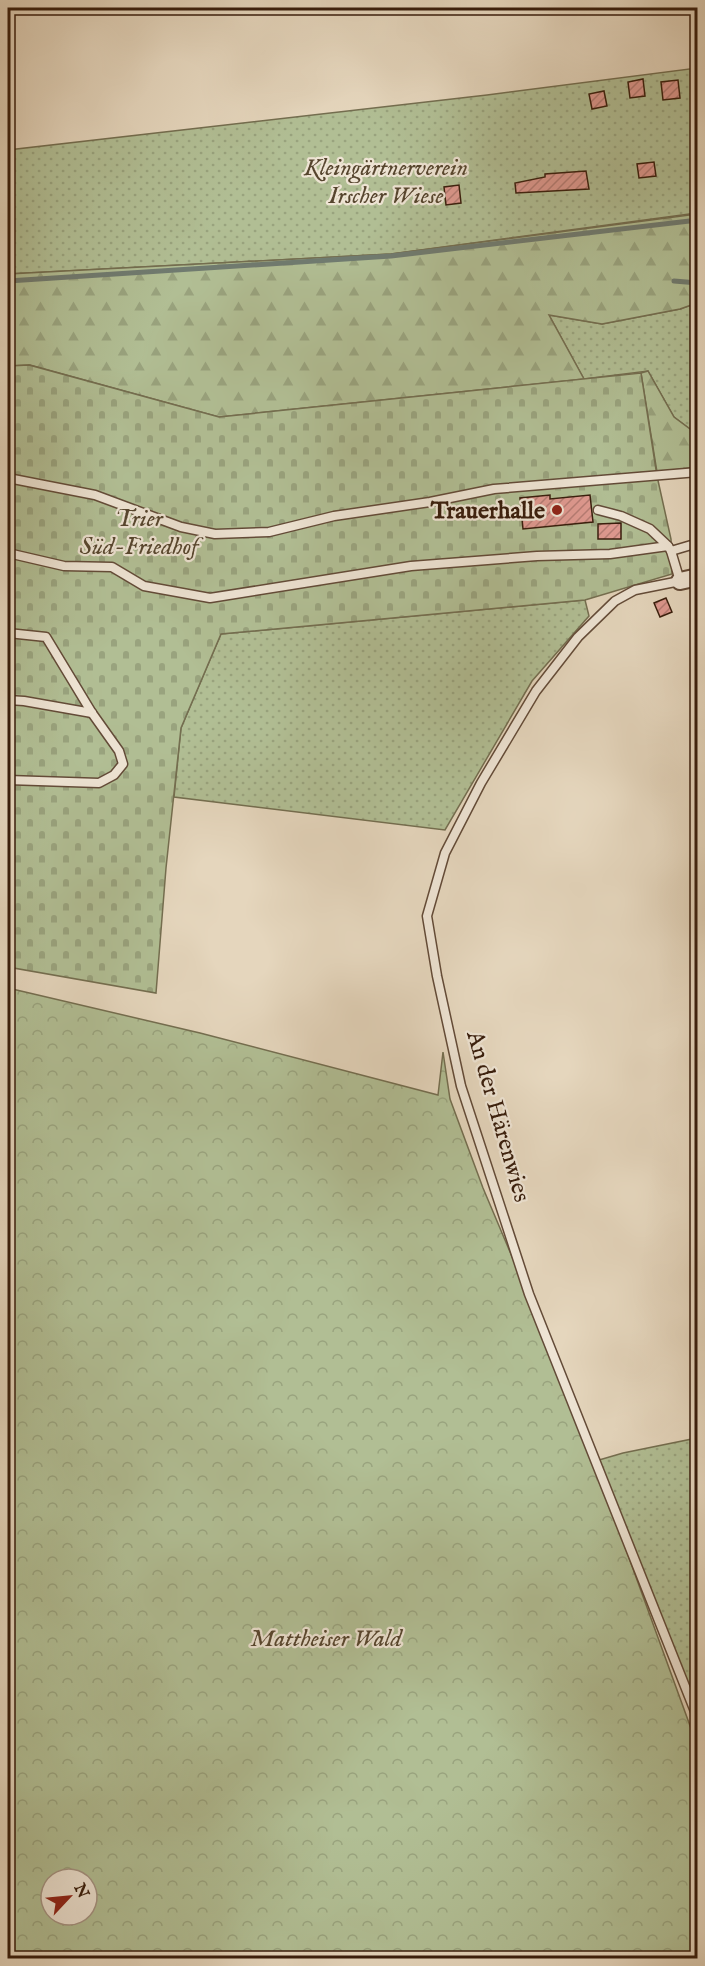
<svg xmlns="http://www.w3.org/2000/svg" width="705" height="1966" font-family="'IM FELL English',serif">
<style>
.grass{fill:url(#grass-dots);stroke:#746e50;stroke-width:1.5}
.forest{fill:url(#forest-firs);stroke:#746e50;stroke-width:1.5}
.cemetery{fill:url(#cemetery-stones);stroke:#746e50;stroke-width:1.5}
.park{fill:url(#park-crowns);stroke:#746e50;stroke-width:1.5;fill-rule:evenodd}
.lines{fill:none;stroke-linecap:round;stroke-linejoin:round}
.stream{stroke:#707b70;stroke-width:5}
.building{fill:url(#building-hatch);stroke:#381d0c;stroke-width:1.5}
.service-casing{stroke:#634b38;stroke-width:11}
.minor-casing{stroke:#634b38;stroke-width:20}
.service{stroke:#eee4d4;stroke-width:8}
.minor{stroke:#eee4d4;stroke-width:16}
.poi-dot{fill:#8f2418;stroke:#eee4d4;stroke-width:2}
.labels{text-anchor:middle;stroke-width:4.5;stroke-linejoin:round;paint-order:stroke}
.park-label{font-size:24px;font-style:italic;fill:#56452e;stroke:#eee4d4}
.poi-label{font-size:24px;font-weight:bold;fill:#381d0c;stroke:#eee4d4;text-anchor:end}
.street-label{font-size:24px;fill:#381d0c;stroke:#eee4d4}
</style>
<defs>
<pattern id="grass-dots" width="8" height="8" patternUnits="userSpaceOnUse" patternTransform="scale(1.5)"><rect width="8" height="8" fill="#b1be94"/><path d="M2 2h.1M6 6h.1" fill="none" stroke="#99a37e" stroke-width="1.8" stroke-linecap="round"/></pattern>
<pattern id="forest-firs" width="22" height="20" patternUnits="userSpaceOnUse" patternTransform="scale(1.5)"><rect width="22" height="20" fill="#b1be94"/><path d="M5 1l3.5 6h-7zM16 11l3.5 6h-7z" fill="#99a37e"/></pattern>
<pattern id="cemetery-stones" width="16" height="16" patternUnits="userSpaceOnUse" patternTransform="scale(1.5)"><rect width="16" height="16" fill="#b1be94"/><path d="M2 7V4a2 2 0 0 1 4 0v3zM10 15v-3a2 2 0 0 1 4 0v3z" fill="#99a37e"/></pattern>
<pattern id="park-crowns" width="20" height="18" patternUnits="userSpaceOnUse" patternTransform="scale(1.5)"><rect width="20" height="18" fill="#b1be94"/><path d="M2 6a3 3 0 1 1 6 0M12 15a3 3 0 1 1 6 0" fill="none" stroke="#99a37e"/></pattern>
<pattern id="building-hatch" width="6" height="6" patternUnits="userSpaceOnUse" patternTransform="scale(1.5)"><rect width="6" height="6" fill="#df9990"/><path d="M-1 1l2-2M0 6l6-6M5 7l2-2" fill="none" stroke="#b67c74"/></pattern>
</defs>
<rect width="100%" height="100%" fill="#e5d6bd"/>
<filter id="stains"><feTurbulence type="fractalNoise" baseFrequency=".00333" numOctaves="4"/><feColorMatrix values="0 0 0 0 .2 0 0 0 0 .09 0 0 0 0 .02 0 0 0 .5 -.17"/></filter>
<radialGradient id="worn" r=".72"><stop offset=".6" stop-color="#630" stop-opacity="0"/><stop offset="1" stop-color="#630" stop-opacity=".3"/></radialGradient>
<!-- grass -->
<g class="grass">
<path d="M697 68V213L391 254 8 274V150L487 95Z"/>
<path d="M697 303V431L694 432 674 417 648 371 584 379 549 315 602 324 680 309Z"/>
<path d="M585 600 589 616 532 681 445 830 174 797 181 728 221 634Z"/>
<path d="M697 1438V1724L599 1460 623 1453Z"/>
</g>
<!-- forest -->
<g class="forest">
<path d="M697 214V303L680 309 602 324 549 315 584 379 219 417 30 365 8 366V274L391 254Z"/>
<path d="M648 371 674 417 694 432 697 431V467L657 472 641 373Z"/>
</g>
<!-- cemetery -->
<path class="cemetery" d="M29 365 219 417 641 373 657 476 671 539 672 574 585 600 221 634 181 728 166 868 156 993 8 967V366Z"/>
<!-- park -->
<path class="park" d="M8 988 200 1033 438 1095 443 1052 450 1099 483 1188 538 1318 608 1500 697 1745V1958H8ZM51 1879H87V1915H51Z"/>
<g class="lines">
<!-- stream -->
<g class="stream">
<path d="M8 281 391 256 698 220"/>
<path d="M674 281 698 283"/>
</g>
</g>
<!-- building -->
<g class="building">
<path d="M643 79 645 96 630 98 628 82Z"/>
<path d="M678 80 680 98 663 100 661 82Z"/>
<path d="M604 91 607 106 592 109 589 94Z"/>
<path d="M654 162 656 176 639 178 637 164Z"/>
<path d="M586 171 589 189 516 193 515 183 545 177V174Z"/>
<path d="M459 185 461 203 446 205 444 187Z"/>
<path d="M550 495V499L590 495 593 522 523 529 520 498Z"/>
<path d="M621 523V539H598V524Z"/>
<path d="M666 598 672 612 660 617 654 603Z"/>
</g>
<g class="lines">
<!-- service casing -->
<g class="service-casing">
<g id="service">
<path d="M8 478 95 495 181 527 215 534 269 532 334 516 430 502 494 489 698 472"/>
<path d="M598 510 621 516 650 529 668 546"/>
<path d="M698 543 671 551 680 581 635 590 615 601 578 637 536 691 481 783 445 853 427 916 437 976 461 1086 529 1294 698 1719"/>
<path d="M8 553 64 566 112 567 144 586 210 598 411 566 537 556 610 554 668 546 671 551"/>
<path d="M8 633 46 637 92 713 119 751 123 764 114 775 99 783 8 780"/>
<path d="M8 700 24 701 92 713"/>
</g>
</g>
<!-- minor casing -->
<g class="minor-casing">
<path id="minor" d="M680 581 698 577"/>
</g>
<!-- service -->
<use href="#service" class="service"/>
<!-- minor -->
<use href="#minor" class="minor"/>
</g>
<!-- markers -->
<circle class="poi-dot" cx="557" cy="510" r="6"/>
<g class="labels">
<!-- park labels -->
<g class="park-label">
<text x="386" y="175">Kleingärtnerverein<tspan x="386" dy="28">Irscher Wiese</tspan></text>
<text x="139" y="526">Trier<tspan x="139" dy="28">Süd-Friedhof</tspan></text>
<text x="326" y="1646">Mattheiser Wald</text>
</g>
<!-- poi labels -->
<g class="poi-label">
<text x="545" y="518">Trauerhalle</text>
</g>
<!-- street labels -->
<g class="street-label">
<text transform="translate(499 1116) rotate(74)" y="8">An der Härenwies</text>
</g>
</g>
<!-- margin -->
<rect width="705" height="1966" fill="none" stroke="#e5d6bd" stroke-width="30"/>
<rect x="9" y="9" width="687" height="1948" fill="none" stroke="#381d0c" stroke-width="3"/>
<rect x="15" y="15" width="675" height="1936" fill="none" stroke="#381d0c" stroke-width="1.5"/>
<!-- north arrow -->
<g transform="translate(69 1897) rotate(64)"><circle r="28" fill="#eee4d4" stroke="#a59484" stroke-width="1.5"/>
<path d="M0-4.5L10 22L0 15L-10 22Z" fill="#8f2418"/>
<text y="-9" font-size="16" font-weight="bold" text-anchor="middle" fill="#381d0c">N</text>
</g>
<rect width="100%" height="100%" filter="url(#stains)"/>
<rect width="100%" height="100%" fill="url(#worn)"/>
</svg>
